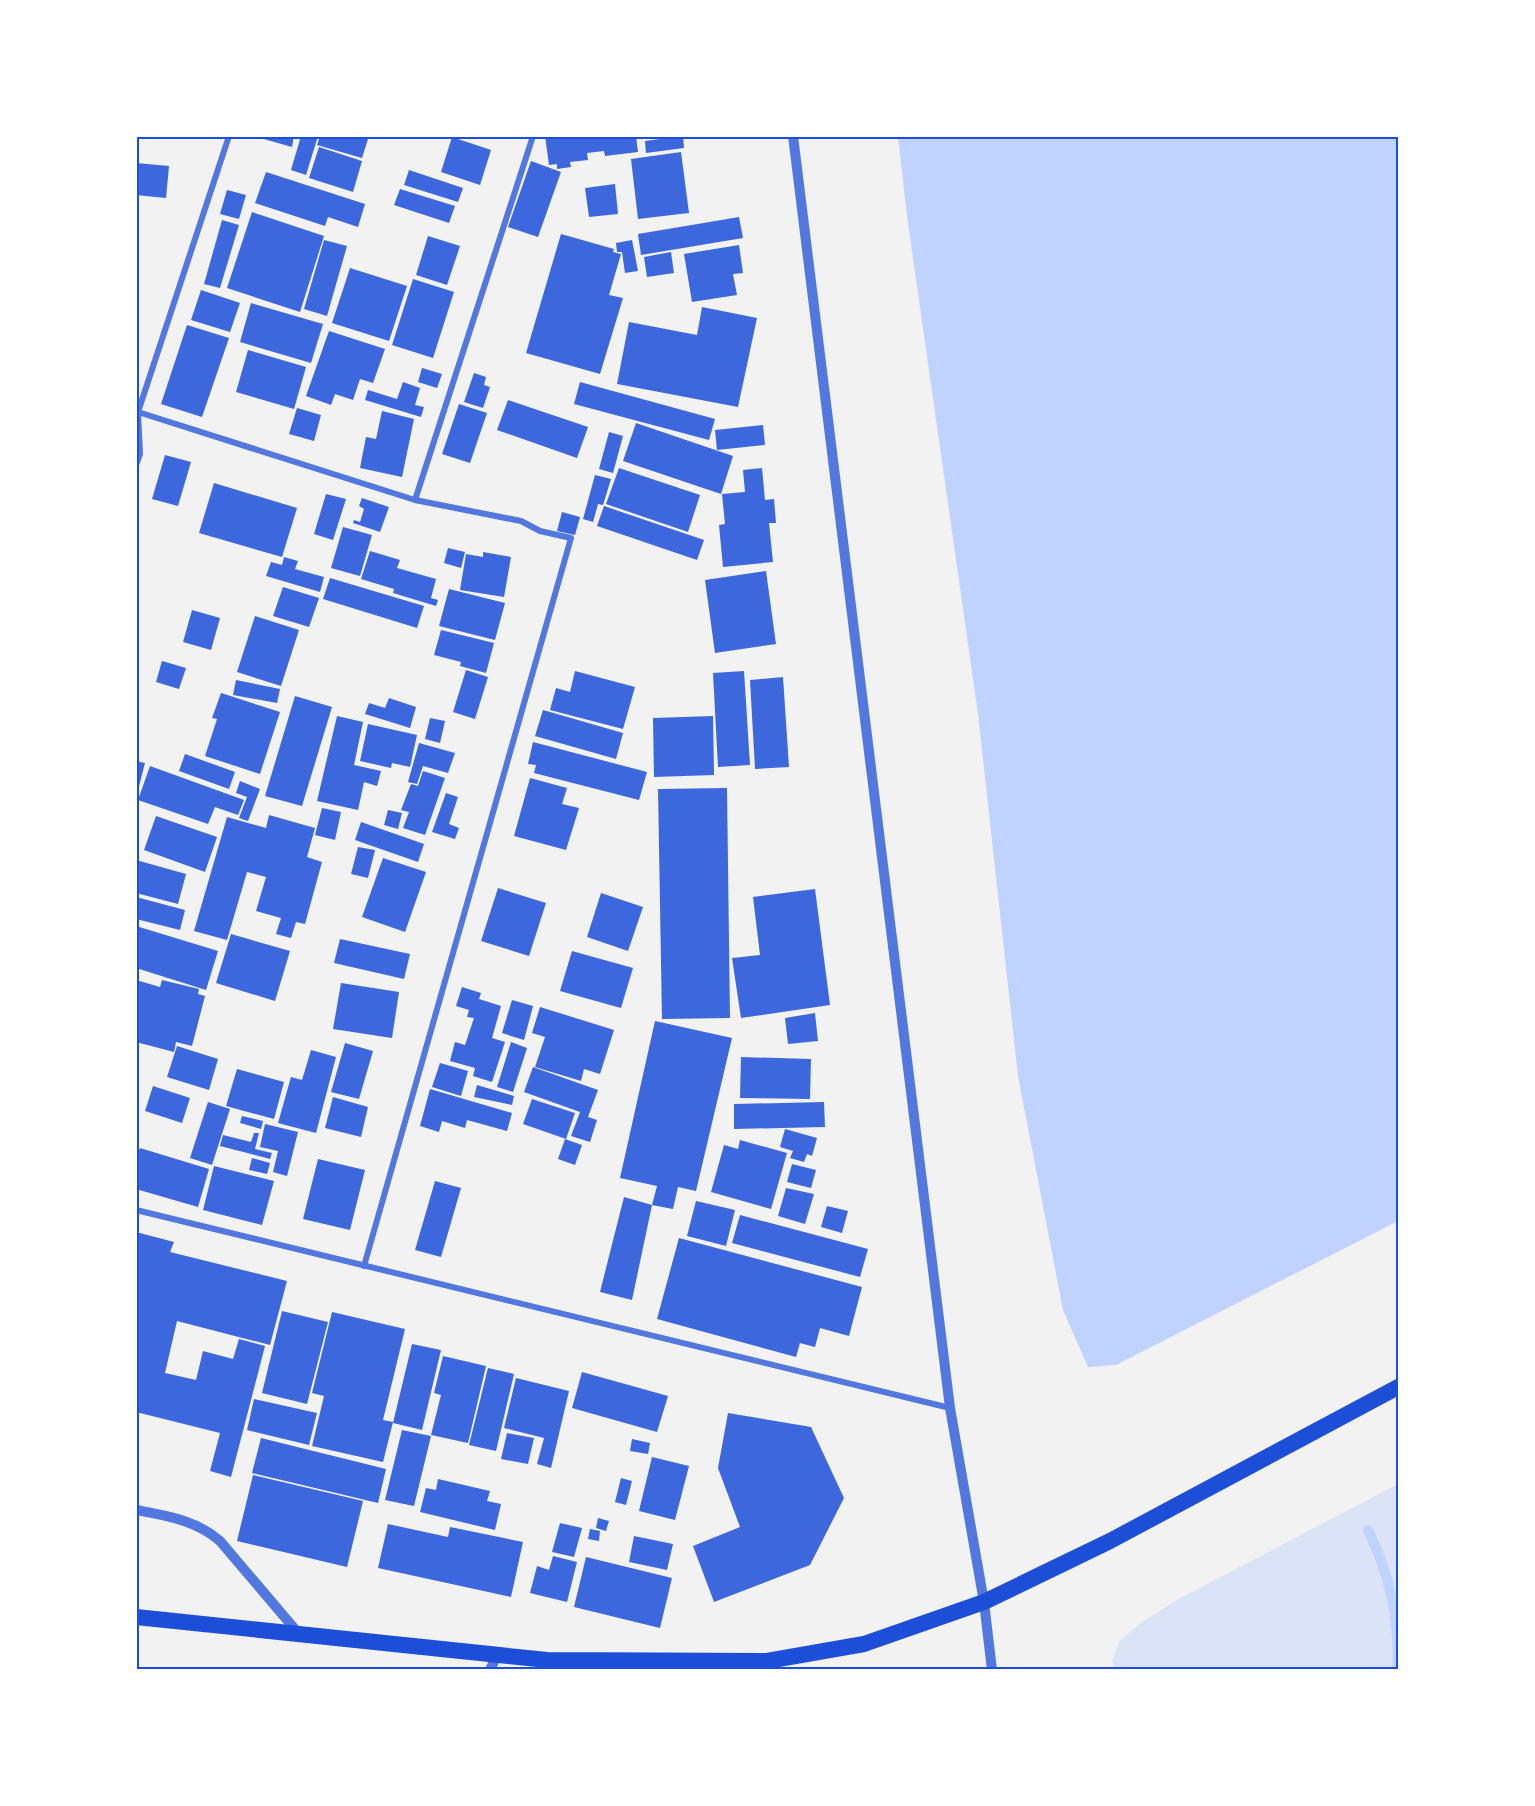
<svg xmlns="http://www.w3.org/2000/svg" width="1535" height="1806" font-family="Commissioner,sans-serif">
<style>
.green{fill:#dbe4f7}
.water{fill:#bfd3fe}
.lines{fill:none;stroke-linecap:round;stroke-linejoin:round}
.stream{stroke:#bfd3fe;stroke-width:10}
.building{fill:#3d67dc}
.minor{stroke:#5277de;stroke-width:6}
.tertiary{stroke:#5277de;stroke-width:10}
.trunk{stroke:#1d4ed8;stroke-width:16}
.neatline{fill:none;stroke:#1d4ed8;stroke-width:2}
</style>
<rect width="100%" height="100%" fill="#f2f2f2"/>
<!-- green -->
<path class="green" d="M1398 1484V1669H1115L1112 1661 1120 1640 1141 1623 1180 1598Z"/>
<!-- water -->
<path class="water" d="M898 137H1398V1221L1116 1365 1088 1367 1063 1310 1018 1076 978 714 907 216Z"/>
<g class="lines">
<!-- stream -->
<path class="stream" d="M1368 1530C1390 1576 1400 1619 1397 1670"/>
</g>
<!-- building -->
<g class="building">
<path d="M253 136H294L292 147Z"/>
<path d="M301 136H318L306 175 291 170Z"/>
<path d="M320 136H369L362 158 317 145Z"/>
<path d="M545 136H636L638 152 605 156 604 151 587 153 588 160 570 162 571 167 557 169V164L549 165Z"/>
<path d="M683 136 684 148 646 153 645 141Z"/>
<path d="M452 137 491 150 480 185 441 172Z"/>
<path d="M319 147 362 161 353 192 309 178Z"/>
<path d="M681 152 689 213 638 219 631 159Z"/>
<path d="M531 161 561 172 538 237 508 227Z"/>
<path d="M136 163 169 166 166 198 136 195Z"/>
<path d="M409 170 463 188 458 202 404 185Z"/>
<path d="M266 172 365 204 358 227 328 217 325 226 255 203Z"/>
<path d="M615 184 618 214 589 217 585 188Z"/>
<path d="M400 189 455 206 449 223 394 205Z"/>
<path d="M227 190 246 195 239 219 220 214Z"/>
<path d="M252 212 324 236 300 312 227 288Z"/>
<path d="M739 217 743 238 641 255 638 234Z"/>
<path d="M222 220 239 225 220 288 204 284Z"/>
<path d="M561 234 614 249 613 252 621 254 609 295 623 298 600 374 526 353Z"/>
<path d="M428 236 460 246 447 285 416 275Z"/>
<path d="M324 240 347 246 327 316 304 309Z"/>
<path d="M632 240 638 271 625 273 622 252H617L616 243Z"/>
<path d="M739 245 743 273 733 274 737 295 692 302 684 254Z"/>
<path d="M671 252 674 273 647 277 644 257Z"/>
<path d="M350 268 407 286 389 341 332 323Z"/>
<path d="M413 279 454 292 433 358 392 345Z"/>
<path d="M201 290 240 303 230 332 191 320Z"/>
<path d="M251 303 323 324 311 363 240 342Z"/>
<path d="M702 307 757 318 738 407 617 384 629 322 697 335Z"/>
<path d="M187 325 229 338 202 417 161 404Z"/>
<path d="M329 331 385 349 373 383 360 379 353 400 335 394 331 405 306 396Z"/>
<path d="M248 350 306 367 294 409 236 392Z"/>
<path d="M422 368 442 374 437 388 418 382Z"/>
<path d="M474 373 486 377 484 385 490 387 483 408 464 402Z"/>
<path d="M403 382 420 388 415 405 424 407 421 417 365 400 368 390 397 399Z"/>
<path d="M580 382 715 419 709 440 574 404Z"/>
<path d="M508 400 588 427 577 458 497 430Z"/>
<path d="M459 404 487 413 470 463 442 454Z"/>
<path d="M297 408 321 415 314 441 289 434Z"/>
<path d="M382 411 414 419 402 477 360 468 366 437 376 439Z"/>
<path d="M636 423 733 456 721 494 623 461Z"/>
<path d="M763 425 765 445 717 450 715 430Z"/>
<path d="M609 432 623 436 613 473 599 469Z"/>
<path d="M165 455 191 462 178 506 152 499Z"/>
<path d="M619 468 700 495 688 532 606 504Z"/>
<path d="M762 468 765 500 774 499 776 523H769L773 562 723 567 719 525 725 524 722 494 745 492 743 470Z"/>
<path d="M595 475 611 479 603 505 598 504 593 522 583 519Z"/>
<path d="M214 483 297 508 282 557 199 533Z"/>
<path d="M326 494 346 499 333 540 314 534Z"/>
<path d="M362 498 389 507 380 532 353 523 354 520 360 522 364 509 359 506Z"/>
<path d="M604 506 704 540 697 560 597 526Z"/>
<path d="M562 512 580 517 575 535 557 531Z"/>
<path d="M343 527 372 535 360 576 331 568Z"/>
<path d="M448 548 465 552 461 568 444 563Z"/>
<path d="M370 551 400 560 397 568 436 579 431 598 438 600 436 606 393 593 394 589 361 579Z"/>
<path d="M483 552 511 557 504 597 460 590 466 554 483 557Z"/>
<path d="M284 557 298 561 295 569 324 577 320 592 266 576 271 562 282 565Z"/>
<path d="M766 571 776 644 715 653 705 580Z"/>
<path d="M330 578 424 606 417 628 323 599Z"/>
<path d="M283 587 319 598 309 627 273 616Z"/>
<path d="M449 589 505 603 495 640 439 626Z"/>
<path d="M192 610 220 618 211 650 183 642Z"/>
<path d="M255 616 299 630 281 686 237 672Z"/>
<path d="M441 630 494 643 486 673 460 666 461 662 434 655Z"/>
<path d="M162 661 186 668 179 689 156 682Z"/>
<path d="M466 670 488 677 475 719 453 712Z"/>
<path d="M575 671 635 687 623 729 550 710 556 688 570 692Z"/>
<path d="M744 671 750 765 718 767 713 673Z"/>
<path d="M783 677 789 767 755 769 750 680Z"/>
<path d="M236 680 280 689 277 703 233 695Z"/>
<path d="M221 693 280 712 260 774 205 756 217 719 212 718Z"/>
<path d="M295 696 332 707 302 806 265 796Z"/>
<path d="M389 698 416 707 410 728 365 714 369 703 385 708Z"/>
<path d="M543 710 623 733 616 759 535 736Z"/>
<path d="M337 716 363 722 354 765 381 771 377 786 364 782 358 810 317 801Z"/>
<path d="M713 716 714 775 654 777 653 718Z"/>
<path d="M430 718 445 721 440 743 425 739Z"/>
<path d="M368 724 417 735 410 767 392 763 391 768 360 761Z"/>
<path d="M533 742 647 772 639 800 534 773 536 765 528 764Z"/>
<path d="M419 743 455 753 448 773 423 766 417 784 408 782Z"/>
<path d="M185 754 235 772 229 789 179 771Z"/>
<path d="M136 761 145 763 137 794H136Z"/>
<path d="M150 766 244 800 238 815 215 807 208 824 138 800Z"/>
<path d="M423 771 445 778 425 835 403 828 409 812 401 810 411 784 418 786Z"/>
<path d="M530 778 567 788 562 804 579 808 566 850 514 836Z"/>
<path d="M240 781 260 789 248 821 239 818 247 797 236 793Z"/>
<path d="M727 788 730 1018 662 1019 658 789Z"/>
<path d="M446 793 458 797 449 824 459 828 455 839 432 832Z"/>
<path d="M322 808 341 812 335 840 315 835Z"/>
<path d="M388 810 402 813 398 829 384 825Z"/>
<path d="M269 815 315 828 307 857 322 862 305 924 296 922 291 938 276 934 281 918 256 911 266 877 247 872 227 940 194 931 227 817 266 828Z"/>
<path d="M156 816 217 837 205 872 144 850Z"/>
<path d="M361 822 424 844 418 862 355 840Z"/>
<path d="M358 847 375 850 368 878 351 874Z"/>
<path d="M383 858 426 872 405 932 362 917Z"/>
<path d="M136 860 186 874 178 904 136 893Z"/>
<path d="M498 888 546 903 529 956 481 941Z"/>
<path d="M815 889 830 1005 741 1018 732 958 760 955 753 897Z"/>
<path d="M601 893 643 907 628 951 587 937Z"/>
<path d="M136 897 185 910 180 930 136 919Z"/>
<path d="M136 926 218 951 206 990 136 968Z"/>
<path d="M231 934 290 951 275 1001 216 983Z"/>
<path d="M340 939 410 954 404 979 334 963Z"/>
<path d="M572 951 633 968 621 1008 560 991Z"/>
<path d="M136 980 160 987 162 980 199 989 198 994 205 996 192 1046 176 1042 174 1052 136 1042Z"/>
<path d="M341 983 399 992 392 1038 333 1029Z"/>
<path d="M462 987 481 993 479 999 501 1006 492 1038 505 1042 492 1082 473 1076 475 1068 450 1061 455 1042 465 1045 474 1018 467 1017 469 1010 456 1006Z"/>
<path d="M512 1000 533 1006 524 1040 502 1033Z"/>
<path d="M540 1007 614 1030 600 1074 584 1069 581 1081 535 1067 545 1037 532 1033Z"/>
<path d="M815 1013 818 1041 788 1044 785 1018Z"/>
<path d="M655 1021 732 1038 696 1191 678 1187 673 1209 652 1205 657 1186 620 1178Z"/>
<path d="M511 1042 527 1048 513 1092 497 1087Z"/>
<path d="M345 1043 373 1051 359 1099 331 1092Z"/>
<path d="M177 1046 218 1059 209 1090 167 1077Z"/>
<path d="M311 1050 336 1057 316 1133 278 1123 291 1077 302 1080Z"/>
<path d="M741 1057 811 1059 810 1099 740 1098Z"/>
<path d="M440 1063 468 1071 461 1096 432 1087Z"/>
<path d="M533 1067 598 1090 588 1117 597 1120 590 1142 571 1136 580 1112 524 1092Z"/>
<path d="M237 1069 284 1082 274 1119 226 1106Z"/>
<path d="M477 1085 514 1096 512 1105 474 1097Z"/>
<path d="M153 1086 190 1098 182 1123 145 1111Z"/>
<path d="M430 1089 512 1113 507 1131 467 1120 465 1128 442 1121 439 1132 420 1126Z"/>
<path d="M333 1097 368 1107 361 1137 325 1128Z"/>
<path d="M532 1099 575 1113 566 1139 523 1124Z"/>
<path d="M208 1102 230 1109 212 1165 190 1158Z"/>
<path d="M824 1102 825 1127 734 1129V1104Z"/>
<path d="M242 1116 263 1121 261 1129 240 1123Z"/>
<path d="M265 1124 298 1132 287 1176 273 1172 278 1151 260 1147Z"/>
<path d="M785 1129 817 1138 812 1156 807 1154 804 1162 790 1158 793 1151 780 1147Z"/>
<path d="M254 1133H259L255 1149 272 1153 270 1159 220 1146 223 1135 251 1142Z"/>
<path d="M565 1139 582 1145 575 1165 558 1159Z"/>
<path d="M740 1140 787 1153 771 1209 711 1192 724 1145 738 1149Z"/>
<path d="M140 1148 209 1169 198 1207 136 1189V1158Z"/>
<path d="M252 1158 270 1163 267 1174 249 1170Z"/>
<path d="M318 1159 365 1170 350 1230 303 1219Z"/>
<path d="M792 1164 816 1170 811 1188 787 1182Z"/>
<path d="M214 1166 274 1181 262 1225 203 1210Z"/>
<path d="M435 1181 461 1188 441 1257 415 1250Z"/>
<path d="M786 1188 814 1194 805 1224 778 1216Z"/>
<path d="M624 1197 652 1205 632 1300 600 1292Z"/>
<path d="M696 1201 735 1210 726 1246 687 1236Z"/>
<path d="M827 1206 848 1211 842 1233 821 1227Z"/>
<path d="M740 1215 868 1249 860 1277 732 1243Z"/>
<path d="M136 1232 174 1242 170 1252 287 1281 270 1345 177 1321 165 1373 196 1380 203 1351 233 1359 239 1339 265 1346 231 1477 210 1471 220 1433 136 1412Z"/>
<path d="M679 1238 862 1287 849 1336 820 1328 815 1347 800 1343 796 1357 657 1319Z"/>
<path d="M282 1311 328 1322 307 1404 262 1393Z"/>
<path d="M332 1312 405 1329 383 1420 393 1422 383 1462 312 1446 324 1396 312 1393Z"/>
<path d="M412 1344 441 1350 422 1430 393 1423Z"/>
<path d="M443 1356 486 1366 468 1443 431 1435 441 1395 434 1393Z"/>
<path d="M488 1368 514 1374 496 1451 469 1445Z"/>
<path d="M582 1372 668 1396 657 1432 572 1408Z"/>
<path d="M516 1378 569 1391 551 1468 537 1464 544 1438 504 1428Z"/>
<path d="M254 1399 317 1413 309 1445 247 1430Z"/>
<path d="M728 1413 811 1427 844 1498 810 1565 714 1602 693 1546 740 1527 718 1468Z"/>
<path d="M402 1430 431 1436 414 1506 385 1500Z"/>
<path d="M507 1433 534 1438 528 1464 501 1459Z"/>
<path d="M261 1438 386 1469 378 1503 252 1473Z"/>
<path d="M632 1439 650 1443 648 1454 630 1451Z"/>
<path d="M652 1457 689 1466 675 1520 639 1511Z"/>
<path d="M253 1475 363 1501 347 1567 237 1541Z"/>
<path d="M621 1478 632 1481 626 1505 615 1502Z"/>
<path d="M438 1479 490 1491 487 1501 501 1504 495 1530 420 1512 426 1488 436 1490Z"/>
<path d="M598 1518 609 1521 606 1531 596 1528Z"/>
<path d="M560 1523 582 1528 574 1557 552 1552Z"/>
<path d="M388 1524 448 1537 450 1527 523 1542 511 1597 378 1568Z"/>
<path d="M590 1529 600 1531 599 1541 588 1539Z"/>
<path d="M634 1536 673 1544 667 1570 629 1562Z"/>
<path d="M553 1556 577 1562 567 1602 530 1593 537 1566 549 1570Z"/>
<path d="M586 1557 672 1578 660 1628 574 1607Z"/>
</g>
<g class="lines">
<!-- minor -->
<g class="minor">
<path d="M138 412 415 500 521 521 540 531 571 538 364 1266"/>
<path d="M136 465 140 454 138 412 229 136"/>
<path d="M415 500 533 136"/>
<path d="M136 1210 950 1408"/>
</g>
<!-- tertiary -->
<g class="tertiary">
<path d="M793 136 950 1408 984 1602 992 1670"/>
<path d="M136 1510C167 1516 196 1520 220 1541L299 1634"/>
<path d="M490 1670 498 1653"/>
</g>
<!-- trunk -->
<path class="trunk" d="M136 1617 547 1660 767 1661 864 1644 984 1602 1110 1541 1398 1387"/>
</g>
<!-- border -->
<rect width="1535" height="1806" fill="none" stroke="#ffffff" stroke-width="276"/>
<rect x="138" y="138" width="1259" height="1530" class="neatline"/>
</svg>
